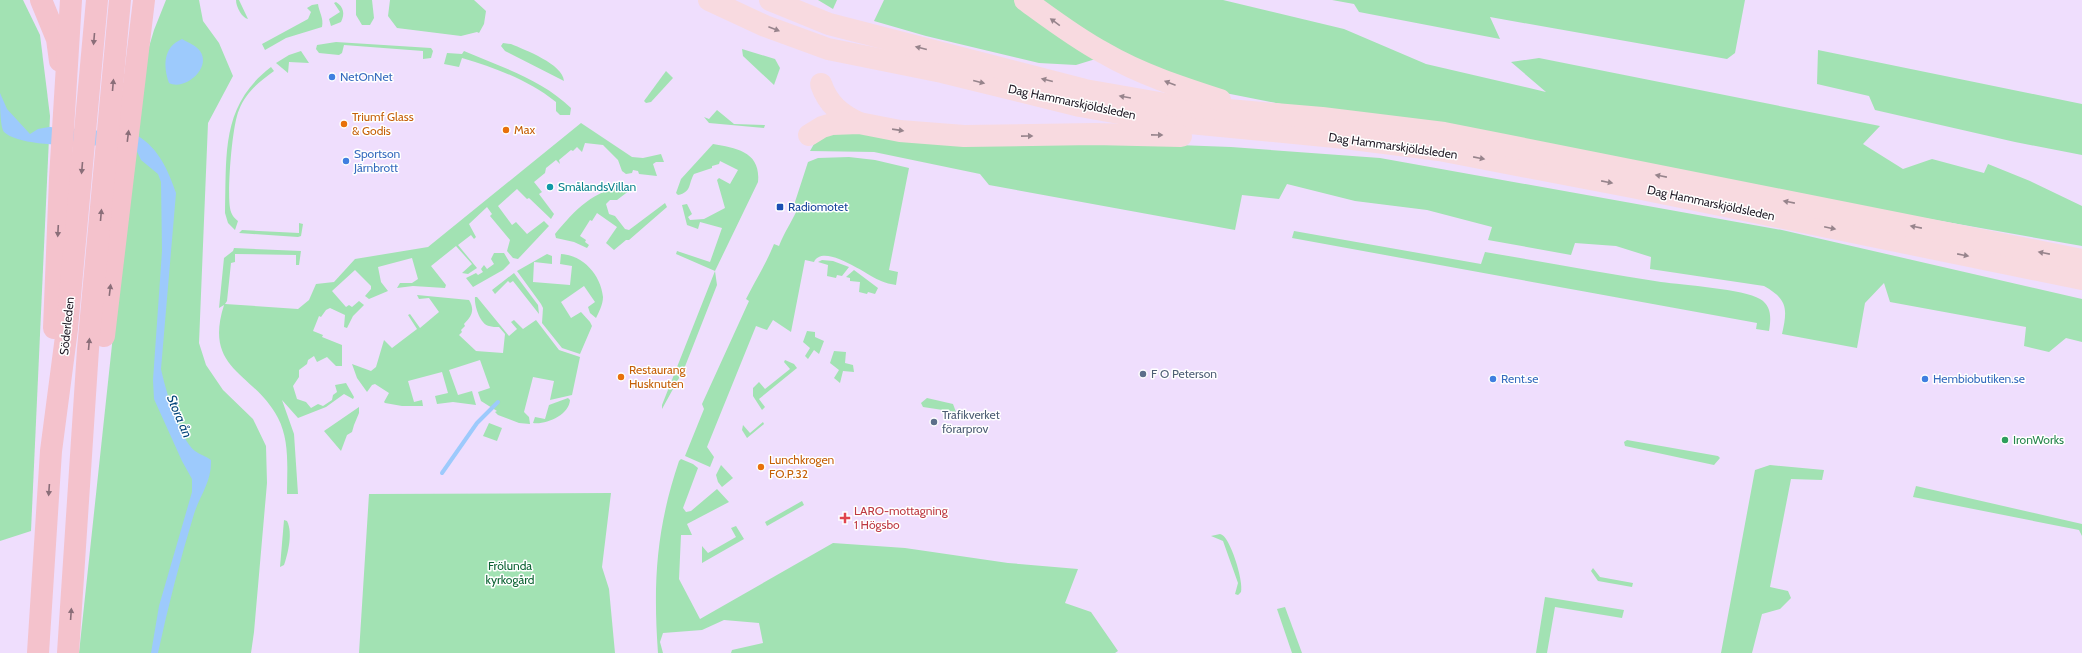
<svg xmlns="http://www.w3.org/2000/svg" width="2082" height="653" font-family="Cabin,sans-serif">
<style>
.green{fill:#a2e2b3}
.water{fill:#9dcafc}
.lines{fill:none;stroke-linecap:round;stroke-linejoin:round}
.stream{stroke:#9dcafc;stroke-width:4}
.major{stroke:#f8dae0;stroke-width:22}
.highway{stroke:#f4c2cc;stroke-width:22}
.oneway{fill:#97848c}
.oneway2{fill:#8a6e79}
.shop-dot{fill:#3f7fe0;stroke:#fff;stroke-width:1.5}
.food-dot{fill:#e8710a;stroke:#fff;stroke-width:1.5}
.culture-dot{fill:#0f9aa8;stroke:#fff;stroke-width:1.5}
.transit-dot{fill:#1a4fb4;stroke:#fff;stroke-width:1.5}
.service-dot{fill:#5c6f8a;stroke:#fff;stroke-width:1.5}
.leisure-dot{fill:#2e9e5b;stroke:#fff;stroke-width:1.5}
.health-dot{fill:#e0444e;stroke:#fff;stroke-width:1.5}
.labels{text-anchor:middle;stroke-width:3;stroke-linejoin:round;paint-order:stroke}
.shop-label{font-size:12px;fill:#366cbe;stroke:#fff;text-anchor:start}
.street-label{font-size:12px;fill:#211b26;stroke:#fff}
.food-label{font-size:12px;fill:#c56008;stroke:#fff;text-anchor:start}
.culture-label{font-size:12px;fill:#0d838f;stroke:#fff;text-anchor:start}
.transit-label{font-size:12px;fill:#164399;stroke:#fff;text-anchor:start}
.service-label{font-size:12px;fill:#4e5e75;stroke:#fff;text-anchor:start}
.leisure-label{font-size:12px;fill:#27864d;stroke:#fff;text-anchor:start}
.health-label{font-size:12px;fill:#be3a42;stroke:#fff;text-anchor:start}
.park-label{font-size:12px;fill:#0c6333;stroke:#fff}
.water-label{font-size:13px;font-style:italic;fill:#02447a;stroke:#fff}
</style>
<rect width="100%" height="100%" fill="#efdefd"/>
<!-- green -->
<g class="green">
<path d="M0 0H23L40 35 50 116 31 531 0 541Z"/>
<path d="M166 0H199L203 21 219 43 233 76 208 123 199 343 206 365 223 390 253 419 266 446 267 483 254 632 251 653H79L141 74 154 30Z"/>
<path d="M236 0H239L248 19C242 18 236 7 236 0Z"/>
<path d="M356 0H372L374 18 370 25H362L356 15Z"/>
<path d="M390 0H474L486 11 484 24 479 33 477 32 461 36 397 28 388 16Z"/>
<path d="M818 0H837L833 9Z"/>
<path d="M884 0H1223L1344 29 1426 64 1546 92 1511 62 1539 58 1880 126 1863 144 1903 169 1932 159 1984 173 1988 164 2030 181 2082 206V246L1276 103 1205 89 1115 53 1076 65 1039 63 926 36 874 21Z"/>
<path d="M1332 0H1745L1735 53 1727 59 1490 17 1500 39 1359 12 1354 4Z"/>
<path d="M336 2C344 7 345 14 341 22L331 26 329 19 340 12 334 3Z"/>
<path d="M318 4C319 12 324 18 322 27L286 38 265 50 262 44 308 19 311 12 307 8 312 5Z"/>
<path d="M336 42 431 48 433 51 431 58 423 59V51L344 45 342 53 339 55 319 53 316 49 317 45Z"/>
<path d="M503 43 511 44C525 50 563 64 564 81L505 51 501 46Z"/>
<path d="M742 49 775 59 780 68 774 85 743 56Z"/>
<path d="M1818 50 2082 104V155L2015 142 1875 110 1869 96 1817 84Z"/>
<path d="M301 51 309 63 289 62 288 73 276 63 289 55Z"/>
<path d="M464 51C501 67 541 79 571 108L570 115H560L556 111V102C528 80 496 68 462 58L459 67 444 64 447 53 462 54Z"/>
<path d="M271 67 274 71C259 82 246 92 239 110 232 125 227 192 230 208 231 214 234 218 238 221L235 230 228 223 225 213C227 155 220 106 271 67Z"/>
<path d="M666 71 673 78 651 102 646 103 644 101Z"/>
<path d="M717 110 734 124 765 125 764 128 709 123 704 117 709 119Z"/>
<path d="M581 123 632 157 643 158 661 154 664 162H656L653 164 657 176 639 174 638 171 633 170 632 173 626 174 622 171 618 160 603 145 585 143 582 152 577 147 573 151 571 150 559 160 560 164 556 160 546 168 545 173 534 182 542 192 539 194 554 214 551 219 529 198 527 199 517 189 498 206 512 225 516 222 527 234 544 221 549 226 518 259 513 258 507 251 510 240 490 216 492 214 487 207 469 224 476 237 474 239 471 235 458 245 477 268 468 274 462 273 472 264 456 246 431 266 446 285 445 288 413 286 397 288 400 283H412L418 279 412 258 378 267 381 282 388 291 369 299 365 296 371 289V286L355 270 332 291 346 307 349 305 352 307 359 301 364 305 353 316 347 328 344 327 345 315 330 308 326 310 321 317 319 316 313 331 323 335 322 337 342 345V366H336L327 357 317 362 314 356 308 360 307 364 299 370V377L293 386 297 399 306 402 311 408 318 404 323 406 332 400 333 395 337 392 335 385 346 383 354 397 353 399 344 394 326 407 298 418 282 400 294 434 298 494H287C287 469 290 441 278 418 254 372 203 371 224 305L219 308 224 258 233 251 234 248 301 251 299 265H296V255L235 254V262L231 263 227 301 225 304 298 309 309 300 316 284 334 282 355 259 428 247Z"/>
<path d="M833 132 1231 147 1380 158 1782 230 2082 299V342L2066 338 2049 352 2024 346 2026 327 1890 302 1884 283 1865 303 1857 348 1782 334C1788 308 1787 299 1764 286L1650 269 1651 257 1616 246 1575 243 1571 255 1488 240 1492 227 1427 210 1355 201 1287 184 1279 199 1242 195 1235 230 989 185 980 174 874 152 810 151 814 144Z"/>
<path d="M713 144C737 148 761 152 758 182L715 271 717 285 684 369 662 409V405L715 271 676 254 677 251 710 262 722 228 700 222 698 229 687 225 682 205 687 204 692 214 688 217 690 220 704 219 725 208 717 180 719 178 730 184 738 170 720 161 719 164 712 166V168L694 174C688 184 692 192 678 195L676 193 681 179Z"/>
<path d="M849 157 875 160 909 168 889 270 898 272 896 285C891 284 885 283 881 281 869 277 824 242 814 262L805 260 791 332 773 320 767 330 756 326 707 447 714 457 710 467 685 456 704 409 702 404 749 301 746 299C755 281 766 264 774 244L779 246C784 233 791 223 797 210L793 208 808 162 818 158Z"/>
<path d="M627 186 634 187 617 200H610L606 204 609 214 615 216 625 229 629 230 665 203 667 207 629 240H626L614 250 606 243 617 227 597 213 592 221 590 220 580 236 586 240 585 242 589 245 587 248 574 242 556 238 555 234C575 210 594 189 627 186Z"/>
<path d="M299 223 303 224 301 236 298 237 239 233 242 230 299 233Z"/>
<path d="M1294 231 1481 264 1485 252C1544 262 1602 273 1661 282 1683 285 1744 289 1760 299 1772 306 1771 319 1769 331L1756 329 1757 323 1292 238Z"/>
<path d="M494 253H504L510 263 503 270 473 287 466 278 476 273 478 275 483 272 481 269 484 265 487 269 494 264 491 259Z"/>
<path d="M547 254 552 256V264L534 262 533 282 570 285 572 266 560 264 561 254C583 255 601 275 603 297 603 304 599 312 596 318L590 313 588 307 595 302 584 286 561 302 571 318 581 312 590 322 592 326 580 354 562 348 542 323 543 308 541 304 517 271Z"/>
<path d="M822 260 833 261 849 267 842 276 837 275 836 278 827 276 828 265 818 262Z"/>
<path d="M854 270 878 288 875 294 868 292 867 294 859 292 860 282 850 281V278L846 277Z"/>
<path d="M514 273 538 305 539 314 513 281 510 283 508 281 495 294 492 290Z"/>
<path d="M417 295 469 300C475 310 472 316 464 324L465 326 461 330 462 332 459 335 476 351 503 353 505 334 499 327C496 327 492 327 489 326 480 324 474 305 475 297H477L509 336 517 329 511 322 514 320 523 329 536 320 559 350 580 357 572 395 550 400 554 381 533 377 524 412 529 417 530 424 519 423 498 415 495 412 497 411 481 401 478 392 490 388 480 360 449 370 458 395 472 391 476 405 453 402 437 404 435 396 448 393 442 372 408 381 414 402 422 400 423 406H402L385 403 384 402 389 393 375 384 372 385 367 392 357 378 352 364 371 371 376 367 384 340 392 348 417 329 408 315 410 314 420 328 439 312 429 298 419 299Z"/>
<path d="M807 331 815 332V337L824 341 819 354 814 350 808 359 805 356 810 348 803 342Z"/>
<path d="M834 351 846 352 845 363 853 365 854 372 843 371 840 383 834 378 839 370 830 363Z"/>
<path d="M785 360 794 364 797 368 759 399 765 407 762 410 753 396V388L759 382 765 389 790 369 784 362Z"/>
<path d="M568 398 570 400C569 415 546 425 533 423L535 417 545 419 549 405Z"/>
<path d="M927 398 953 404 956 412 923 407 921 403Z"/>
<path d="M359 407V413L354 425 352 432 347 435 341 451 324 431Z"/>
<path d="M763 422 764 424 747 438 742 430 743 425 750 433Z"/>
<path d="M489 423 502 428 497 441 483 436Z"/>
<path d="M1627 440 1718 456 1720 458 1714 465 1625 446 1624 442Z"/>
<path d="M681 459 693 464 698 468 683 508 686 512 691 511 717 489 729 502 687 524 692 535H681L679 579 700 619 833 543 905 548 1008 563 1078 569 1065 603 1091 612 1118 651 1115 653H731L732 650 763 643 759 623 724 620 702 630 663 633 660 642 663 653H658C653 583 656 529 679 461Z"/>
<path d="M721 465 733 478 722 487 718 482 716 475Z"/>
<path d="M1770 465 1824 470 1822 480 1791 479 1770 587 1788 591 1791 598 1780 609 1762 614 1752 653H1721L1755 470Z"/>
<path d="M1916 486 2082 524V536L2079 530 1913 497Z"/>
<path d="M611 493 602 567 609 589 615 653H359L369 494Z"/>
<path d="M802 501 804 505 767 526 765 522Z"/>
<path d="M284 520 287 521C293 533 288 553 284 565L280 567Z"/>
<path d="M736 526 744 539 702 563V546L708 553 736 537 731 528Z"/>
<path d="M1220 534C1230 535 1244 582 1241 592L1238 595 1235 594 1238 583 1223 541 1211 536Z"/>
<path d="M1593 568 1600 577 1633 583 1632 587 1598 581 1591 571Z"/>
<path d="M1545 597 1624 610 1622 618 1555 607 1547 653H1536Z"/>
<path d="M1285 607 1302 653H1292L1277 609Z"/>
</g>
<!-- water -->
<g class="water">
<path d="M182 39C187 42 197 46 200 51 212 68 185 91 169 83 163 66 163 47 182 39Z"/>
<path d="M0 93 7 109 30 134 38 129 49 127C63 128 130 132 138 136 159 149 168 170 176 193L161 369C165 388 180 440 195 451 200 455 206 456 211 460 212 481 200 495 194 514 180 560 168 606 158 653H151L159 606 192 492V479L182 461 154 399 153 380 162 251 161 182 158 174 141 160 134 145C107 145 23 150 4 132 0 127 0 102 0 93Z"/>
</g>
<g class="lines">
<!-- stream -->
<path class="stream" d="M442 473 477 423 498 402"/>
<!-- major -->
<g class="major">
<path d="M709 0 765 26 828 49 942 72 1080 106 1158 120 1345 138 1439 150 1632 187 2082 279"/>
<path d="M770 0 829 24 1085 90 1171 105 1322 118 1444 133 2082 260"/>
<path d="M1025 0C1051 19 1076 38 1104 53 1140 74 1180 87 1220 100"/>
<path d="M821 84C828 104 840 114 859 123"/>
<path d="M809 135 822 127 832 124 859 123 900 131 964 136 1094 134 1181 136"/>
</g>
<!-- highway -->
<g class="highway">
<path d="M41 0 57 39 60 61"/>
<path d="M54 328 60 178 71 0"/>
<path d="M104 336 144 0"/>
<path d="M38 653 51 451 67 329 97 0"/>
<path d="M68 653 88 349 120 0"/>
</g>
</g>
<!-- one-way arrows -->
<defs><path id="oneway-solid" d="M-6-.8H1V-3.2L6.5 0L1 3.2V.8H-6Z"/></defs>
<g class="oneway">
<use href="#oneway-solid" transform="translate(1055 22) rotate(-144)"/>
<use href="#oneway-solid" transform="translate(774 29) rotate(21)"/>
<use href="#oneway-solid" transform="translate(921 48) rotate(-166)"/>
<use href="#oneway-solid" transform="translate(1047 80) rotate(-166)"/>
<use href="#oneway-solid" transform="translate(979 82) rotate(14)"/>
<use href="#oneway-solid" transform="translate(1170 83) rotate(-159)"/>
<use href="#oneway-solid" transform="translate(1125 97) rotate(-170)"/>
<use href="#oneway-solid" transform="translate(898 130) rotate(8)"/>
<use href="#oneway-solid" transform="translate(1157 135) rotate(1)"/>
<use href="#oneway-solid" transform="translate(1027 136) rotate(-1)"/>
<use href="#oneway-solid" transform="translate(1479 158) rotate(11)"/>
<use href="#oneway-solid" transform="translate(1661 176) rotate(-169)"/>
<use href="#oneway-solid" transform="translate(1607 182) rotate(11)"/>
<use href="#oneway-solid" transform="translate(1789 202) rotate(-169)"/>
<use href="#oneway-solid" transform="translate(1916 227) rotate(-169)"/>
<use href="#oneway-solid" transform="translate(1830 228) rotate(12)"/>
<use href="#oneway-solid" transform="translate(2044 253) rotate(-169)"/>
<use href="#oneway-solid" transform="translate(1963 255) rotate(11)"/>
</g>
<g class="oneway2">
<use href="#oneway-solid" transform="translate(94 39) rotate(95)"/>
<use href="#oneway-solid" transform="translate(113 85) rotate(-85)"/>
<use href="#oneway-solid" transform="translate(128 136) rotate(-83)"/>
<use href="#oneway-solid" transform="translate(82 168) rotate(95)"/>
<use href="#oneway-solid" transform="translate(101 215) rotate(-85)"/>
<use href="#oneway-solid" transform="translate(58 231) rotate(93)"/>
<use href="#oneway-solid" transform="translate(110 290) rotate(-83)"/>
<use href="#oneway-solid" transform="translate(89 344) rotate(-85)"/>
<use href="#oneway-solid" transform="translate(49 490) rotate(94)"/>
<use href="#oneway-solid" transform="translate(71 614) rotate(-86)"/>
</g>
<!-- markers -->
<g class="shop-dot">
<circle cx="332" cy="77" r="4"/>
<circle cx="346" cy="161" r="4"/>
<circle cx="1493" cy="379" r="4"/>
<circle cx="1925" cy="379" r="4"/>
</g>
<g class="food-dot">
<circle cx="344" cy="124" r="4"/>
<circle cx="506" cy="130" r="4"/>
<circle cx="621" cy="377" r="4"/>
<circle cx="761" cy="467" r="4"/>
</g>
<circle class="culture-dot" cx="550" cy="187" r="4"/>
<rect class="transit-dot" x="776" y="203" width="8" height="8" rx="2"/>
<g class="service-dot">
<circle cx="1143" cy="374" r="4"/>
<circle cx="934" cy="422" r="4"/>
</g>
<circle class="leisure-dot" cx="2005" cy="440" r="4"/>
<path class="health-dot" d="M843 512h4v4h4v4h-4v4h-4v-4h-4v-4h4z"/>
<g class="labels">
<!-- shop labels -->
<g class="shop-label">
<text x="340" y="81">NetOnNet</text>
<text x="354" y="158">Sportson<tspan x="354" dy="14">Järnbrott</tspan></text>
<text x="1501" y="383">Rent.se</text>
<text x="1933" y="383">Hembiobutiken.se</text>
</g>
<!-- street labels -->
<g class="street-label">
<text transform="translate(1072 102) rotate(12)" y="4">Dag Hammarskjöldsleden</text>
<text transform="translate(1393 146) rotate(8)" y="4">Dag Hammarskjöldsleden</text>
<text transform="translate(1711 203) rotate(12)" y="4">Dag Hammarskjöldsleden</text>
<text transform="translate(67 326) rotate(-84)" y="4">Söderleden</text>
</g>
<!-- food labels -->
<g class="food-label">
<text x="352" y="121">Triumf Glass<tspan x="352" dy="14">&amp; Godis</tspan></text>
<text x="514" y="134">Max</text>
<text x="629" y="374">Restaurang<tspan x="629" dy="14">Husknuten</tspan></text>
<text x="769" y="464">Lunchkrogen<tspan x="769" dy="14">FO.P.32</tspan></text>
</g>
<!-- culture labels -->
<g class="culture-label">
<text x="558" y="191">SmålandsVillan</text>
</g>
<!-- transit labels -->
<g class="transit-label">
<text x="788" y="211">Radiomotet</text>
</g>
<!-- service labels -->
<g class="service-label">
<text x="1151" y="378">F O Peterson</text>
<text x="942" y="419">Trafikverket<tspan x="942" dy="14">förarprov</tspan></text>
</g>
<!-- leisure labels -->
<g class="leisure-label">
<text x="2013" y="444">IronWorks</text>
</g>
<!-- health labels -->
<g class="health-label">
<text x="854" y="515">LARO-mottagning<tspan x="854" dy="14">1 Högsbo</tspan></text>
</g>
<!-- park labels -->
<g class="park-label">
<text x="510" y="570">Frölunda<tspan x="510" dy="14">kyrkogård</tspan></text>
</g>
<!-- water labels -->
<g class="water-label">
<text transform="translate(180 416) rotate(67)" y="5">Stora ån</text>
</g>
</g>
</svg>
